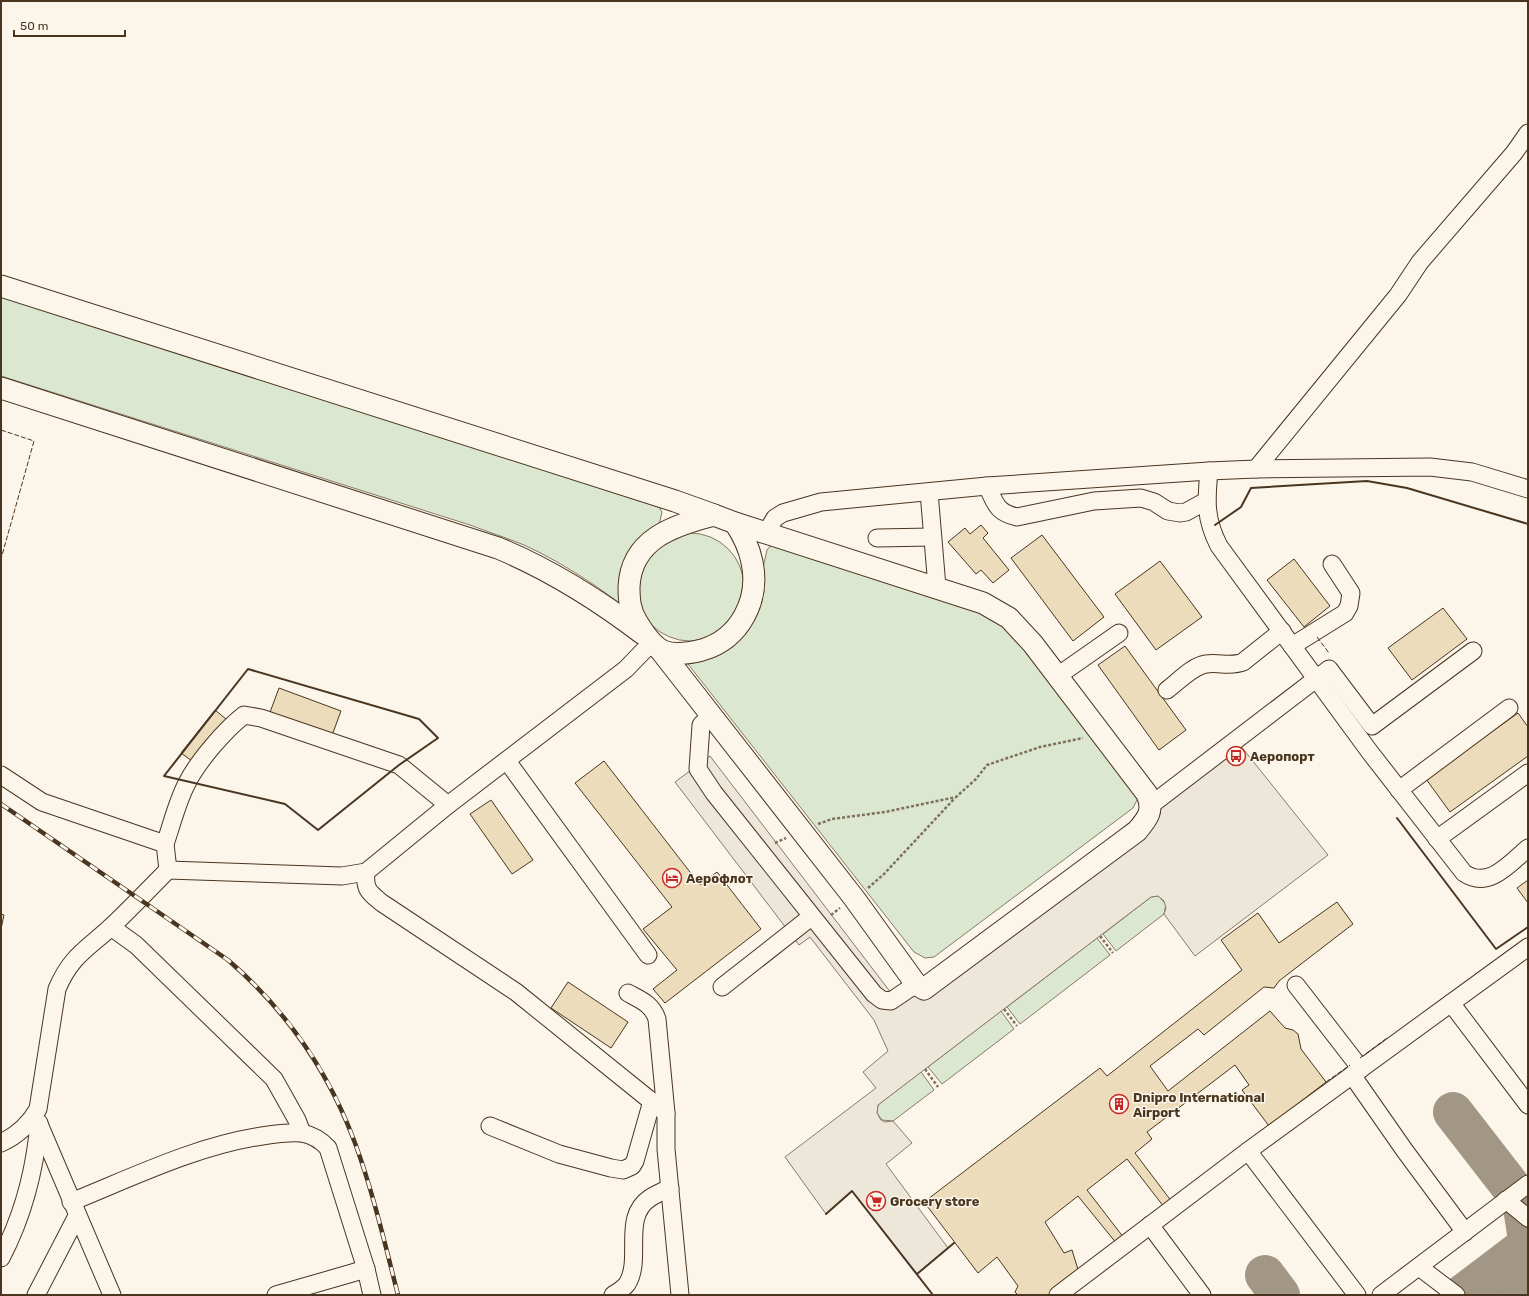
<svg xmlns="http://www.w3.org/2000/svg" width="1529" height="1296" font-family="Rubik,sans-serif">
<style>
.green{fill:#dce7d0;stroke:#887966}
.parking{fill:#ede7d9;stroke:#887966}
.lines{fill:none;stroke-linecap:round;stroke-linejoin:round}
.taxiway{stroke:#a29684;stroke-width:40}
.building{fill:#ecdcbc;stroke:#4a3520}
.minor-casing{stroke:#4a3520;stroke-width:19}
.major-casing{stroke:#4a3520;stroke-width:23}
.path{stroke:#7f6f5c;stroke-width:2.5;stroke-dasharray:3 2;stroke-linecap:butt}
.minor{stroke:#fbf6e9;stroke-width:17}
.major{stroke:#fbf6e9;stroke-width:21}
.rail-casing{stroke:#4a3520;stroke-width:4.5}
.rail{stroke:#fbf6e9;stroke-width:3;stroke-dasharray:9;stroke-linecap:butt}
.fence{stroke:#4a3520;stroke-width:1;stroke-dasharray:5 2;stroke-linecap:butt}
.wall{stroke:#4a3520;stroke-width:2}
.labels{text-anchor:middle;stroke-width:3;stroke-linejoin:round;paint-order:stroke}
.poi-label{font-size:13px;font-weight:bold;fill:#4a3520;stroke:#fbf6e9;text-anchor:start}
</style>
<rect width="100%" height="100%" fill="#fbf6e9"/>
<!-- green -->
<g class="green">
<path d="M1 296 659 507 662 512 659 525 621 604C591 582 559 561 524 545 507 538 488 532 470 525L1 376Z"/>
<circle cx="690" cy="587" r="54"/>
<path d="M772 544 948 596 1012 625 1139 796 1133 808 934 957 925 958 914 952 688 664 690 659 707 654 762 572 767 550Z"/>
<path d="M1158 896 1166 904 1164 914 1116 951 1103 934 1151 897Z"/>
<path d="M1097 938 1110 955 1020 1024 1007 1007Z"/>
<path d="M1001 1011 1014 1029 942 1084 928 1067Z"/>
<path d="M921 1072 934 1090 893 1121 882 1120 877 1113 878 1105Z"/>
</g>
<!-- parking -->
<path class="parking" d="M1236 740 1328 855 1195 956 1164 914 1166 908 1164 901 1158 896 1151 897 878 1105 877 1113 881 1120 885 1122 893 1121 912 1143 886 1164 948 1248 917 1274 852 1191 826 1214 785 1157 876 1088 863 1072 888 1051 874 1020 810 937 799 945 675 782 710 756 898 1002Z"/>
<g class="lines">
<!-- taxiway -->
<g class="taxiway">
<path d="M1453 1112 1522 1201 1528 1240"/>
<path d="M1265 1275 1280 1295"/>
<path d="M1468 1291C1489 1284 1506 1282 1528 1288"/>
<path d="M1462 1295 1528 1245"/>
</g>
</g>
<!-- building -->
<g class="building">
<path d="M981 525 988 533 983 538 1009 570 993 583 981 570 976 574 948 542 965 528 970 534Z"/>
<path d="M1042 535 1104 617 1073 641 1011 558Z"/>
<path d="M1294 559 1330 606 1304 627 1267 580Z"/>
<path d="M1160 561 1202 617 1156 650 1115 594Z"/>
<path d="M1443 608 1467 639 1412 680 1388 648Z"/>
<path d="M1125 646 1186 730 1159 750 1098 665Z"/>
<path d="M279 688 341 711 331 738 269 715Z"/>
<path d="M215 710 226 719 192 761 181 753Z"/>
<path d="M1518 713 1528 727V756L1450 812 1426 779Z"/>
<path d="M604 761 700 885 717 872 761 929 665 1003 653 989 677 970 643 929 672 907 575 783Z"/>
<path d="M491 800 533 860 512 874 470 814Z"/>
<path d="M1528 880V903L1517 888Z"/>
<path d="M1337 902 1353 924 1279 981 1274 988 1264 987 1204 1035 1198 1029 1150 1066 1168 1091 1270 1011 1285 1028 1293 1030 1298 1034 1301 1049 1326 1082 1269 1126 1242 1090 1249 1085 1235 1065 1147 1132 1152 1139 1135 1153 1172 1202 1164 1207 1127 1159 1087 1190 1124 1238 1117 1244 1078 1196 1045 1222 1064 1253 1072 1250 1080 1276 1055 1289 1048 1295H1018L1015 1292 1018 1286 997 1257 978 1273 924 1202 1100 1068 1107 1076 1242 970 1221 940 1258 913 1279 943Z"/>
<path d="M1 914 4 915 1 929Z"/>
<path d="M568 982 628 1022 611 1048 551 1008Z"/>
</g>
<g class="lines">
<!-- minor casing -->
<g class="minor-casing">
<g id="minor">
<path d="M1256 469 1398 295 1420 262 1514 153 1528 133"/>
<path d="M1209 471C1206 501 1205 519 1219 546L1369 751 1464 873C1489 890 1510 863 1528 848"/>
<path d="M987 486C996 504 996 512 1017 517L1094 501 1141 498 1154 502 1168 511 1180 513 1186 512 1206 501"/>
<path d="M929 492 937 587"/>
<path d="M766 533 775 518 783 513 821 502 987 486 1209 471 1256 469 1430 467 1472 472 1528 489"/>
<path d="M877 538 932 537"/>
<path d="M1292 646 1345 613 1349 606 1351 593 1332 564"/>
<path d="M1059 675 1119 633"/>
<path d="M1167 690C1178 682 1192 666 1206 664 1219 662 1231 667 1243 662L1282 631"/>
<path d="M712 714 701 725 698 769 714 793 874 994 882 1000 891 1001 916 984"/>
<path d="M507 761 648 955"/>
<path d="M1 775 42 802 165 844 168 870C149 889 130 909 111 927 86 950 71 956 57 989L38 1109C29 1125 18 1135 1 1143"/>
<path d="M1399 790 1509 708"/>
<path d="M1151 805 1329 669 1372 726 1473 651"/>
<path d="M1437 839 1528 773"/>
<path d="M165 844C172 824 177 802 187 783 198 761 225 730 244 715L261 718 399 765 448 805"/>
<path d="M168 870 342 876 366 872 448 805 626 669 652 642"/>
<path d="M366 872C364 890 370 893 382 903L516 992 666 1113"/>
<path d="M111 927 136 945 274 1079 297 1120 302 1133"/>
<path d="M1296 985 1361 1069"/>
<path d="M722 987 811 917"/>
<path d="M628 993C641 1000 652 1004 657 1019L666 1113V1149L680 1295"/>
<path d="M1451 1003 1528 1105"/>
<path d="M1352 1075 1405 1151 1465 1232"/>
<path d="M39 1124 112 1295"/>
<path d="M490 1126 559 1154 611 1168 623 1170 632 1166 635 1161 652 1101"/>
<path d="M1248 1151 1357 1295"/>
<path d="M1506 1200 1528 1218"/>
<path d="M71 1202C133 1177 196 1146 262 1136 275 1134 289 1132 302 1133 312 1135 321 1140 328 1148L366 1269 372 1295"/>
<path d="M1150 1225 1202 1295"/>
<path d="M1 1258C23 1216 35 1170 39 1123"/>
<path d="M1419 1267 1456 1295"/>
<path d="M36 1295 77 1216"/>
<path d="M276 1295 366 1269"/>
<path d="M613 1295C618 1292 624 1288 627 1284 643 1259 621 1217 650 1198 656 1194 663 1191 670 1188"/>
<path d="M1058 1295 1248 1151 1528 947"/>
<path d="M1381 1295 1528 1184"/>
</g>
</g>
<!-- major casing -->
<g class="major-casing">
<g id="major">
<path d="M1 286 675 501 714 515"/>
<path d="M1 388 498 548C551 570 597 599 643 634"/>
<path d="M714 515 735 523C743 535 749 547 752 562 760 600 740 639 702 650 690 653 675 656 663 651 652 646 643 632 637 622 630 611 629 600 629 587 631 539 674 525 714 515Z"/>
<path d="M661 651 854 898 916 984 924 989 1137 831C1148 818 1154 811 1147 794L1033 644 1009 618 983 603 735 523"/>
</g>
</g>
<!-- path -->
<g class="path">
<path d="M818 824 832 819 885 812 956 797 976 779 987 765 1040 747 1083 738"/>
<path d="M775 843 786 838"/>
<path d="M868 888 884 874 955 798"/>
<path d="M831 915 840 908"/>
<path d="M1100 936 1113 953"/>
<path d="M1004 1009 1017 1026"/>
<path d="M925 1069 938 1087"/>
</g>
<!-- minor -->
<use href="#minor" class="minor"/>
<!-- major -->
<use href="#major" class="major"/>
<!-- rail casing -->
<g class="rail-casing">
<path id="rail" d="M1 804 228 960C287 1011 328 1070 355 1143 373 1192 385 1244 398 1295"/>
</g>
<!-- rail -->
<use href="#rail" class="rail"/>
<!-- fence -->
<g class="fence">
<path d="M1 430 34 441 1 559"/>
<path d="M1317 637 1329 653"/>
<path d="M1360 1058 1387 1038"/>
<path d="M1326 1082 1350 1065"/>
</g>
<!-- wall -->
<g class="wall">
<path d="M1215 525 1241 507 1251 488 1367 481 1407 488 1528 524"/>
<path d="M248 669 419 719 438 738 399 765 318 830 285 804 164 776Z"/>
<path d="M1397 818 1496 949 1528 927"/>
<path d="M826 1214 852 1191 933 1295"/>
<path d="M917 1274 954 1243"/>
</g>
</g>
<!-- icons -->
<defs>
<g id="bus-ring" transform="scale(1)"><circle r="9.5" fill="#fbf6e9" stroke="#c62828" stroke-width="1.5"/><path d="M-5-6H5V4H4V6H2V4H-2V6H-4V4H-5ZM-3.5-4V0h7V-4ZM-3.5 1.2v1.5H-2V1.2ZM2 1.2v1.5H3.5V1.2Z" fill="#c62828"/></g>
<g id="hotel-ring" transform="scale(1)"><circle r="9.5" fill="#fbf6e9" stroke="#c62828" stroke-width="1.5"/><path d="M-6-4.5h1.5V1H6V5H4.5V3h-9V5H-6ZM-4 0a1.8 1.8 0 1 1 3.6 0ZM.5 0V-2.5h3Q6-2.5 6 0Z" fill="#c62828"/></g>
<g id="building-ring" transform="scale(1)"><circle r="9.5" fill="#fbf6e9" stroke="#c62828" stroke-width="1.5"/><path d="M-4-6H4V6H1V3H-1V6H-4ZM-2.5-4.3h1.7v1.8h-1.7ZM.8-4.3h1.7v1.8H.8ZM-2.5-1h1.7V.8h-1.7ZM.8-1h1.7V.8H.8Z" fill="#c62828"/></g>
<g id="supermarket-ring" transform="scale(1)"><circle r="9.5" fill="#fbf6e9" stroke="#c62828" stroke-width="1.5"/><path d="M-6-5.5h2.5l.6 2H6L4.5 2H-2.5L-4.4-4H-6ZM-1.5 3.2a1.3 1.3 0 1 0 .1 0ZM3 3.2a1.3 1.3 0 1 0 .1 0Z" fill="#c62828"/></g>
</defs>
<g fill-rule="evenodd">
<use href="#bus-ring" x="1236" y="756"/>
<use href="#hotel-ring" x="672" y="878"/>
<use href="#building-ring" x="1119" y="1104"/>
<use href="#supermarket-ring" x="876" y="1201"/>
</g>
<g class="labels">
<!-- poi labels -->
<g class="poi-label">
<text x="1250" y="761">Аеропорт</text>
<text x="686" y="883">Аерофлот</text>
<text x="1133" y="1102">Dnipro International<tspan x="1133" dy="15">Airport</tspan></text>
<text x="890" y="1206">Grocery store</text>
</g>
</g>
<!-- border -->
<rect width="1529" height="1296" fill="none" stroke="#4a3520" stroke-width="4"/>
<!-- scale -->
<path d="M14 30v6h111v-6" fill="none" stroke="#4a3520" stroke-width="2"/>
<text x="20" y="30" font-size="12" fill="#4a3520" stroke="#fbf6e9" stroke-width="3" paint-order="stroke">50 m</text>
</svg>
